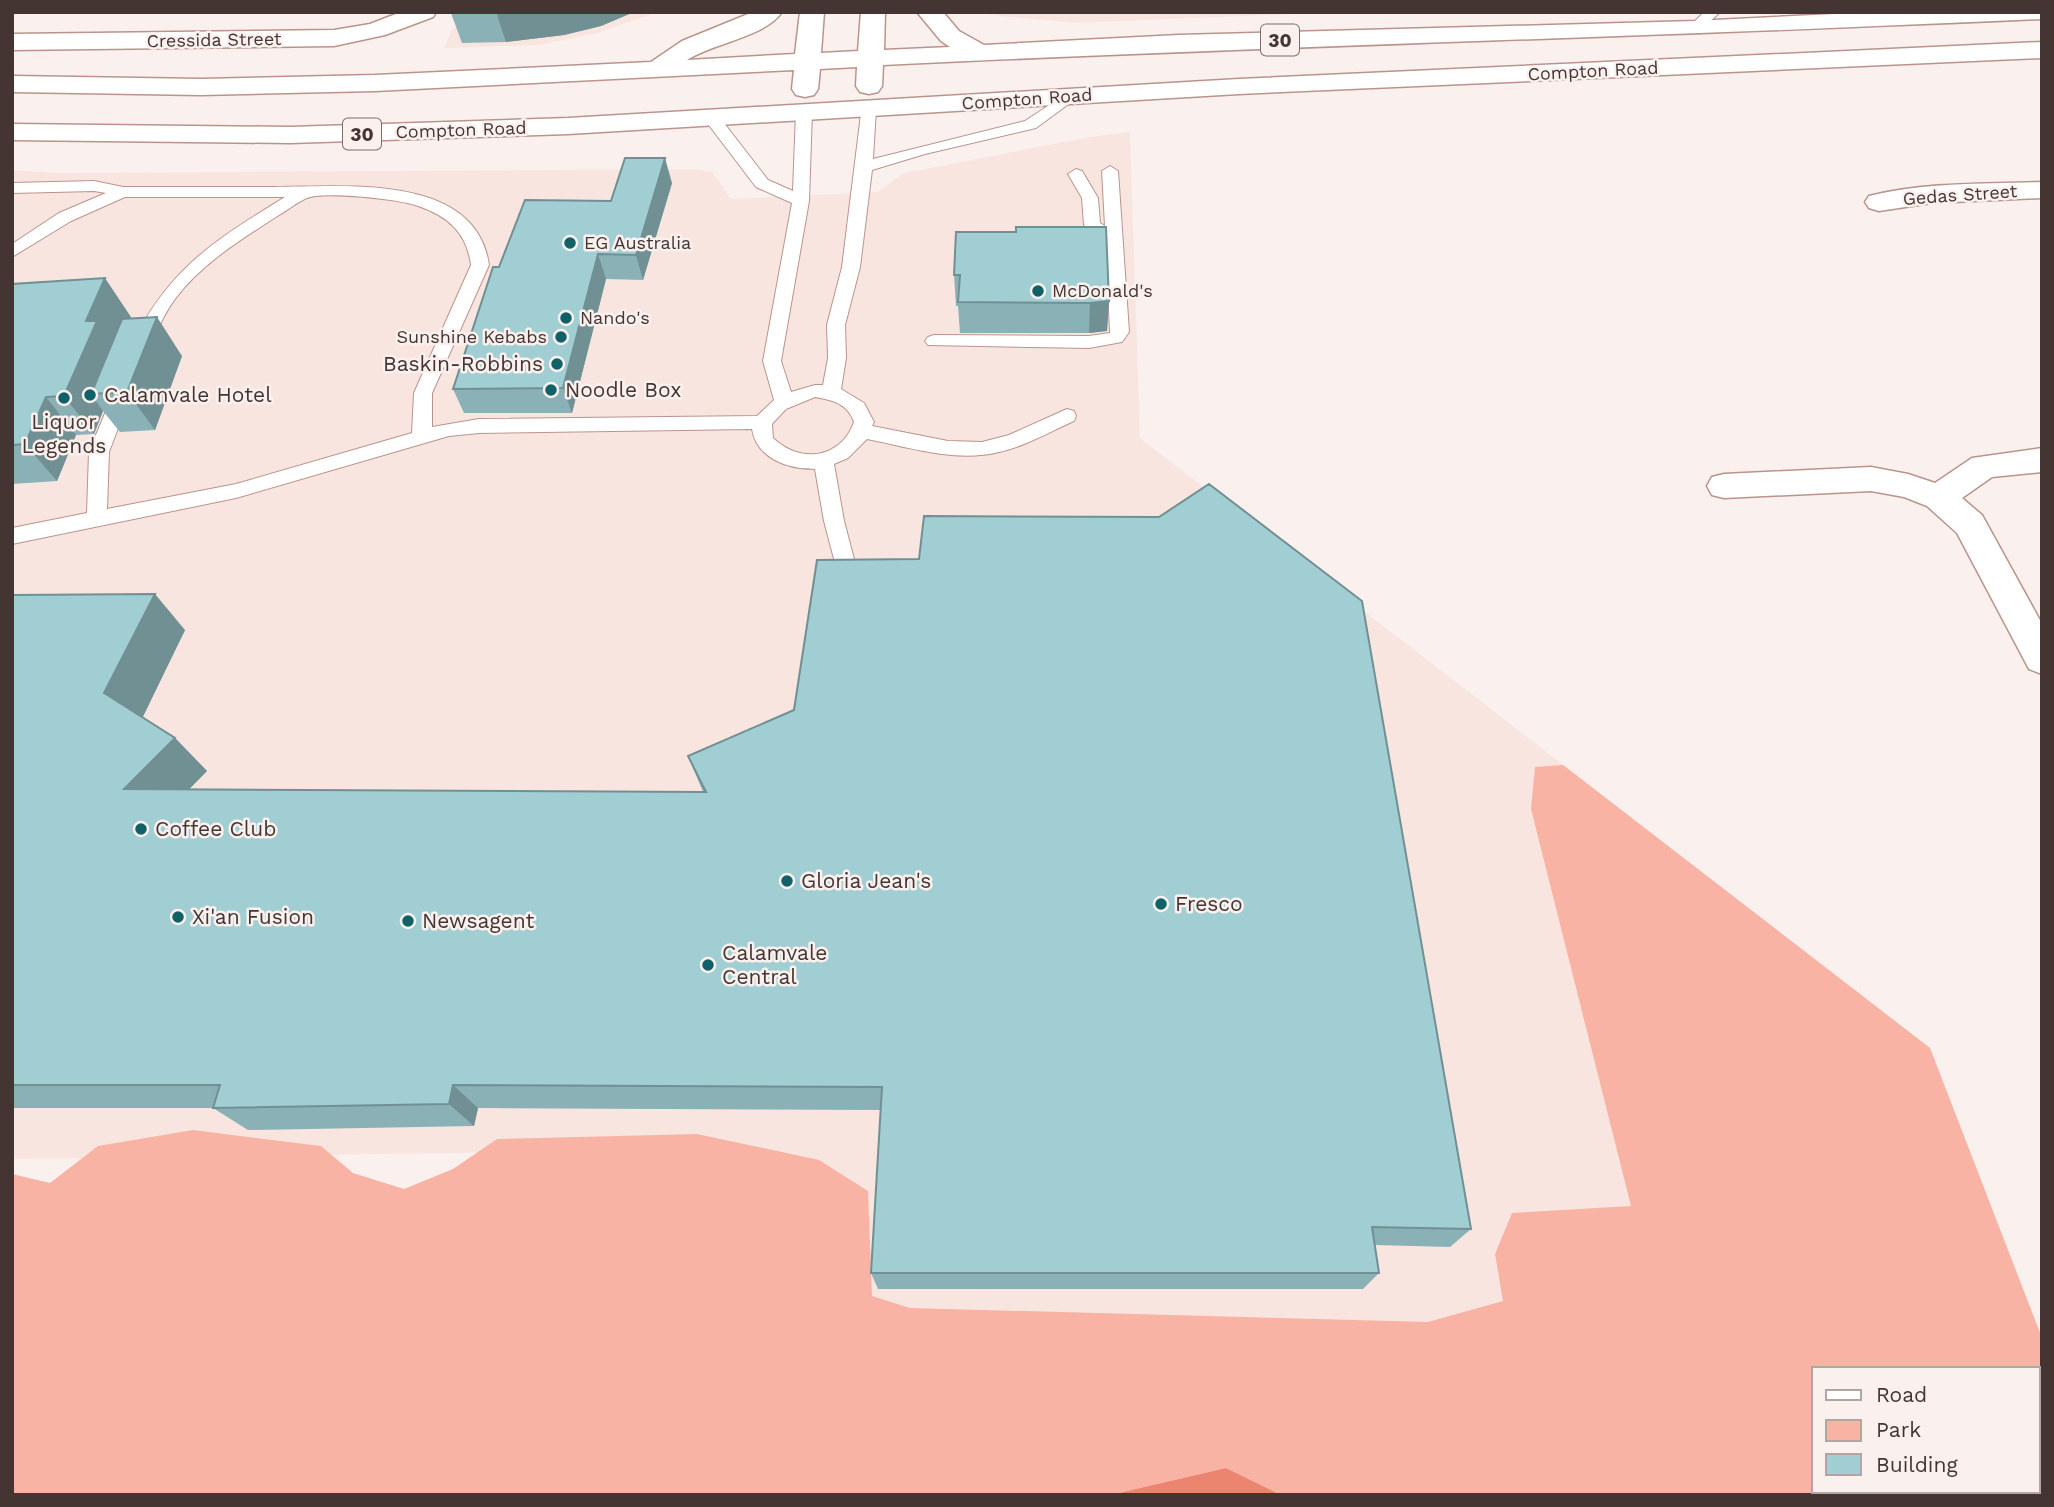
<svg xmlns="http://www.w3.org/2000/svg" width="2054" height="1507" font-family="'Work Sans',sans-serif">
<style>
.built{fill:#f9e5e0;fill-rule:evenodd}
.green{fill:#f8b3a4;fill-rule:evenodd}
.water{fill:#eb856f}
.lines{fill:none;stroke-linecap:round;stroke-linejoin:round}
.lane-casing{stroke:#ba948b;stroke-width:2}
.street-casing{stroke:#ba948b;stroke-width:3}
.primary-casing{stroke:#ba948b;stroke-width:3}
.lane{fill:#fff;fill-rule:evenodd}
.street{fill:#fff;fill-rule:evenodd}
.primary{fill:#fff;fill-rule:evenodd}
.wall{fill:#8ab1b5}
.shaded-wall{fill:#719094}
.building{fill:#a1ced3;stroke:#719094;stroke-width:2}
.poi-dot{fill:#116168;stroke:#faf1ef;stroke-width:2.5}
.labels{text-anchor:middle;stroke-width:5;stroke-linejoin:round;paint-order:stroke}
.far-street-label{font-size:18px;fill:#453532;stroke:#faf1ef}
.far-poi-label{font-size:18px;fill:#453532;stroke:#faf1ef;text-anchor:start}
.shield{fill:#faf1ef;stroke:#7b6d6b;stroke-width:2}
.shield-label{font-size:19px;font-weight:bold;fill:#453532}
.poi-label{font-size:21px;fill:#453532;stroke:#faf1ef;text-anchor:start}
</style>
<rect width="100%" height="100%" fill="#faf1ef"/>
<!-- built -->
<g class="built">
<path d="M478 12H657L598 33 539 45 444 48 452 29 473 20Z"/>
<path d="M986 12H1341L1075 23 991 15Z"/>
<path d="M1130 132 1140 438 1930 1048 2042 1338V1495H620L672 1150 12 1159V170L58 173 693 169 712 172 731 199 877 192 904 173 1090 137ZM1814 1369H2038V1491H1814Z"/>
</g>
<!-- green -->
<path class="green" d="M1563 765 1930 1048 2042 1338V1495H1281L1226 1468 1110 1495H12V1174L50 1183 98 1146 193 1130 321 1146 353 1173 404 1189 453 1169 497 1139 697 1134 819 1160 868 1191 872 1296 910 1308 1428 1322 1503 1301 1495 1254 1512 1213 1631 1206 1531 809 1535 767ZM1814 1369H2038V1491H1814Z"/>
<!-- water -->
<path class="water" d="M1226 1468 1281 1495H1110Z"/>
<g class="lines">
<!-- lane casing -->
<g class="lane-casing">
<g id="lane">
<path d="M1704 12H1720L1700 31H1690L1688 28Z"/>
<path d="M1069 92 1074 94 1077 97 1074 100 1036 128 925 154 872 170 860 267 845 325 846 358 841 389 864 403 874 422 872 426 948 441 982 442 1009 435 1067 409 1074 411 1076 416 1074 421C1049 432 1026 446 999 452 956 463 909 447 867 439L848 458 834 464 844 521 859 578 856 584 849 586 842 584 839 578 824 521 815 469C788 469 757 459 752 429L479 433 449 436 236 498 12 544V528L87 513 89 452 113 394 115 389H129L131 394 109 452 107 509 236 484 412 433 414 393 471 265C467 233 448 216 418 206 399 199 324 191 307 198 297 202 288 210 279 215 242 239 202 263 175 299 163 315 157 333 146 350H134L131 346C169 268 214 241 285 197H125L71 221 12 257V244L59 213 106 193 94 191 12 193V183L94 181 123 187C173 187 223 187 274 187 342 187 476 172 489 265L432 393V427L479 419 757 416 774 400 763 361 792 203 756 187 705 120 703 117 705 114H717L768 180 793 191 796 112 804 107 812 112 809 201 781 361 791 392 815 385H823L828 358 827 325 842 267 862 106 868 104 876 109 873 159 1025 121ZM815 397C833 400 848 404 854 422 841 459 800 464 773 438L772 424 786 409Z"/>
<path d="M1110 166 1118 171 1129 332 1122 342 1089 348 928 345 925 341 928 337 934 335 1089 336 1110 333 1106 242 1084 225 1082 198 1068 174 1076 169 1082 171 1098 198 1100 223 1105 226 1102 171Z"/>
</g>
</g>
<!-- street casing -->
<g class="street-casing">
<g id="street">
<path d="M401 12H436L433 17 385 35 334 46 12 50V34L334 30 370 24Z"/>
<path d="M2042 182V198L1932 203 1879 211 1869 208 1865 202 1869 196C1925 182 1984 184 2042 182Z"/>
<path d="M2042 448V472L1992 477 1962 498 1982 515 2042 624V674L2029 669 1957 533 1927 506 1904 497 1871 491 1724 498 1712 495 1707 486 1712 477 1724 474 1871 467 1908 474 1935 483 1972 458Z"/>
</g>
</g>
<!-- primary casing -->
<g class="primary-casing">
<g id="primary">
<path d="M753 12H782C765 37 713 43 687 60L795 54 800 12H824L821 53 858 51 861 12H885L884 50 950 47 941 41 917 12H943L959 31 984 45 1179 35 1695 21 1876 12H2042V19C1656 37 1269 46 883 65L882 86 878 92 869 94 860 92 856 86 857 67 820 69 818 89 814 95 805 97 796 95 792 89 794 70 375 91 201 95 12 92V76L201 79 375 75 651 62 682 41Z"/>
<path d="M2042 42V58L1239 94 568 134 290 143 12 140V124L290 127 568 118 1239 79Z"/>
</g>
</g>
<!-- lane -->
<use href="#lane" class="lane"/>
<!-- street -->
<use href="#street" class="street"/>
<!-- primary -->
<use href="#primary" class="primary"/>
</g>
<!-- wall -->
<g class="wall">
<path d="M634 12 601 26 564 35 506 42 462 43 451 13Z"/>
<path d="M672 183 643 280 606 279 572 413H464L453 389 611 201Z"/>
<path d="M956 232 1109 301 1107 331 1089 333H960L958 306H956L954 275Z"/>
<path d="M12 284 131 317V319L182 356 155 430 120 432 103 411 94 434 76 435 57 481 12 484Z"/>
<path d="M12 595 185 630 142 718 175 738 207 771 189 789 703 792 688 756 1471 1229 1450 1247 1375 1245 1379 1273 1363 1289H878L871 1273 881 1110 478 1108 474 1126 248 1130 213 1108H12Z"/>
</g>
<!-- shaded-wall -->
<g class="shaded-wall">
<path d="M496 12H634L601 26 564 35 506 42Z"/>
<path d="M665 158 672 183 643 280 636 255Z"/>
<path d="M598 254 606 279 572 413 563 388Z"/>
<path d="M105 278 131 317 118 350 91 394 103 411 94 434 64 396 86 321Z"/>
<path d="M1109 301 1107 331 1089 333 1090 303Z"/>
<path d="M157 317 182 356 155 430 127 392Z"/>
<path d="M46 397 76 435 57 481 25 444Z"/>
<path d="M155 594 185 630 138 727 104 693Z"/>
<path d="M175 738 207 771 159 820 124 789Z"/>
<path d="M453 1085 478 1108 474 1126 449 1104Z"/>
</g>
<!-- building -->
<g class="building">
<path d="M625 158H665L636 255 598 254 563 388 453 389 493 267H499L525 200 611 201Z"/>
<path d="M1016 227H1106L1109 301 1090 303 958 302 960 275H954L956 232H1016Z"/>
<path d="M105 278 86 321H97L64 396 46 397 25 444 12 445V284Z"/>
<path d="M157 317 127 392 91 394 122 319Z"/>
<path d="M1209 484 1362 601 1471 1229 1372 1227 1379 1273H871L882 1087 453 1085 449 1104 213 1108 220 1085H12V595L155 594 104 693 175 738 124 789 706 792 688 756 794 710 817 560 919 559 924 516 1159 517Z"/>
</g>
<!-- markers -->
<g class="poi-dot">
<circle cx="570" cy="243" r="7"/>
<circle cx="1038" cy="291" r="7"/>
<circle cx="566" cy="318" r="7"/>
<circle cx="561" cy="337" r="7"/>
<circle cx="557" cy="364" r="7"/>
<circle cx="551" cy="390" r="7"/>
<circle cx="90" cy="395" r="7"/>
<circle cx="64" cy="398" r="7"/>
<circle cx="141" cy="829" r="7"/>
<circle cx="787" cy="881" r="7"/>
<circle cx="1161" cy="904" r="7"/>
<circle cx="178" cy="917" r="7"/>
<circle cx="408" cy="921" r="7"/>
<circle cx="708" cy="965" r="7"/>
</g>
<g class="labels">
<!-- far-street labels -->
<g class="far-street-label">
<text transform="translate(214 40) rotate(-1)" y="6">Cressida Street</text>
<text transform="translate(1593 71) rotate(-3)" y="6">Compton Road</text>
<text transform="translate(1027 99) rotate(-4)" y="6">Compton Road</text>
<text transform="translate(461 130) rotate(-2)" y="6">Compton Road</text>
<text transform="translate(1960 195) rotate(-4)" y="6">Gedas Street</text>
</g>
<!-- far-poi labels -->
<g class="far-poi-label">
<text x="584" y="249">EG Australia</text>
<text x="1052" y="297">McDonald's</text>
<text x="580" y="324">Nando's</text>
<text x="547" y="343" text-anchor="end">Sunshine Kebabs</text>
</g>
<!-- shield labels -->
<g class="shield">
<rect x="1261" y="24.5" width="38" height="31" rx="5"/>
<rect x="343" y="118.5" width="38" height="31" rx="5"/>
</g>
<g class="shield-label">
<text x="1280" y="47">30</text>
<text x="362" y="141">30</text>
</g>
<!-- poi labels -->
<g class="poi-label">
<text x="543" y="371" text-anchor="end">Baskin-Robbins</text>
<text x="565" y="397">Noodle Box</text>
<text x="104" y="402">Calamvale Hotel</text>
<text x="64" y="429" text-anchor="middle">Liquor<tspan x="64" dy="24">Legends</tspan></text>
<text x="155" y="836">Coffee Club</text>
<text x="801" y="888">Gloria Jean's</text>
<text x="1175" y="911">Fresco</text>
<text x="192" y="924">Xi'an Fusion</text>
<text x="422" y="928">Newsagent</text>
<text x="722" y="960">Calamvale<tspan x="722" dy="24">Central</tspan></text>
</g>
</g>
<!-- border -->
<rect width="2054" height="1507" fill="none" stroke="#453532" stroke-width="28"/>
<!-- legend -->
<rect x="1812" y="1367" width="228" height="126" fill="#faf1ef" stroke="#b2a6a3" stroke-width="2"/>
<rect x="1826" y="1390" width="35" height="10" fill="#ffffff" stroke="#b2a6a3" stroke-width="2"/>
<text x="1876" y="1402" font-size="21" fill="#453532">Road</text>
<rect x="1826" y="1420" width="35" height="21" fill="#f8b3a4" stroke="#b2a6a3" stroke-width="2"/>
<text x="1876" y="1437" font-size="21" fill="#453532">Park</text>
<rect x="1826" y="1454" width="35" height="21" fill="#a1ced3" stroke="#b2a6a3" stroke-width="2"/>
<text x="1876" y="1472" font-size="21" fill="#453532">Building</text>
</svg>
